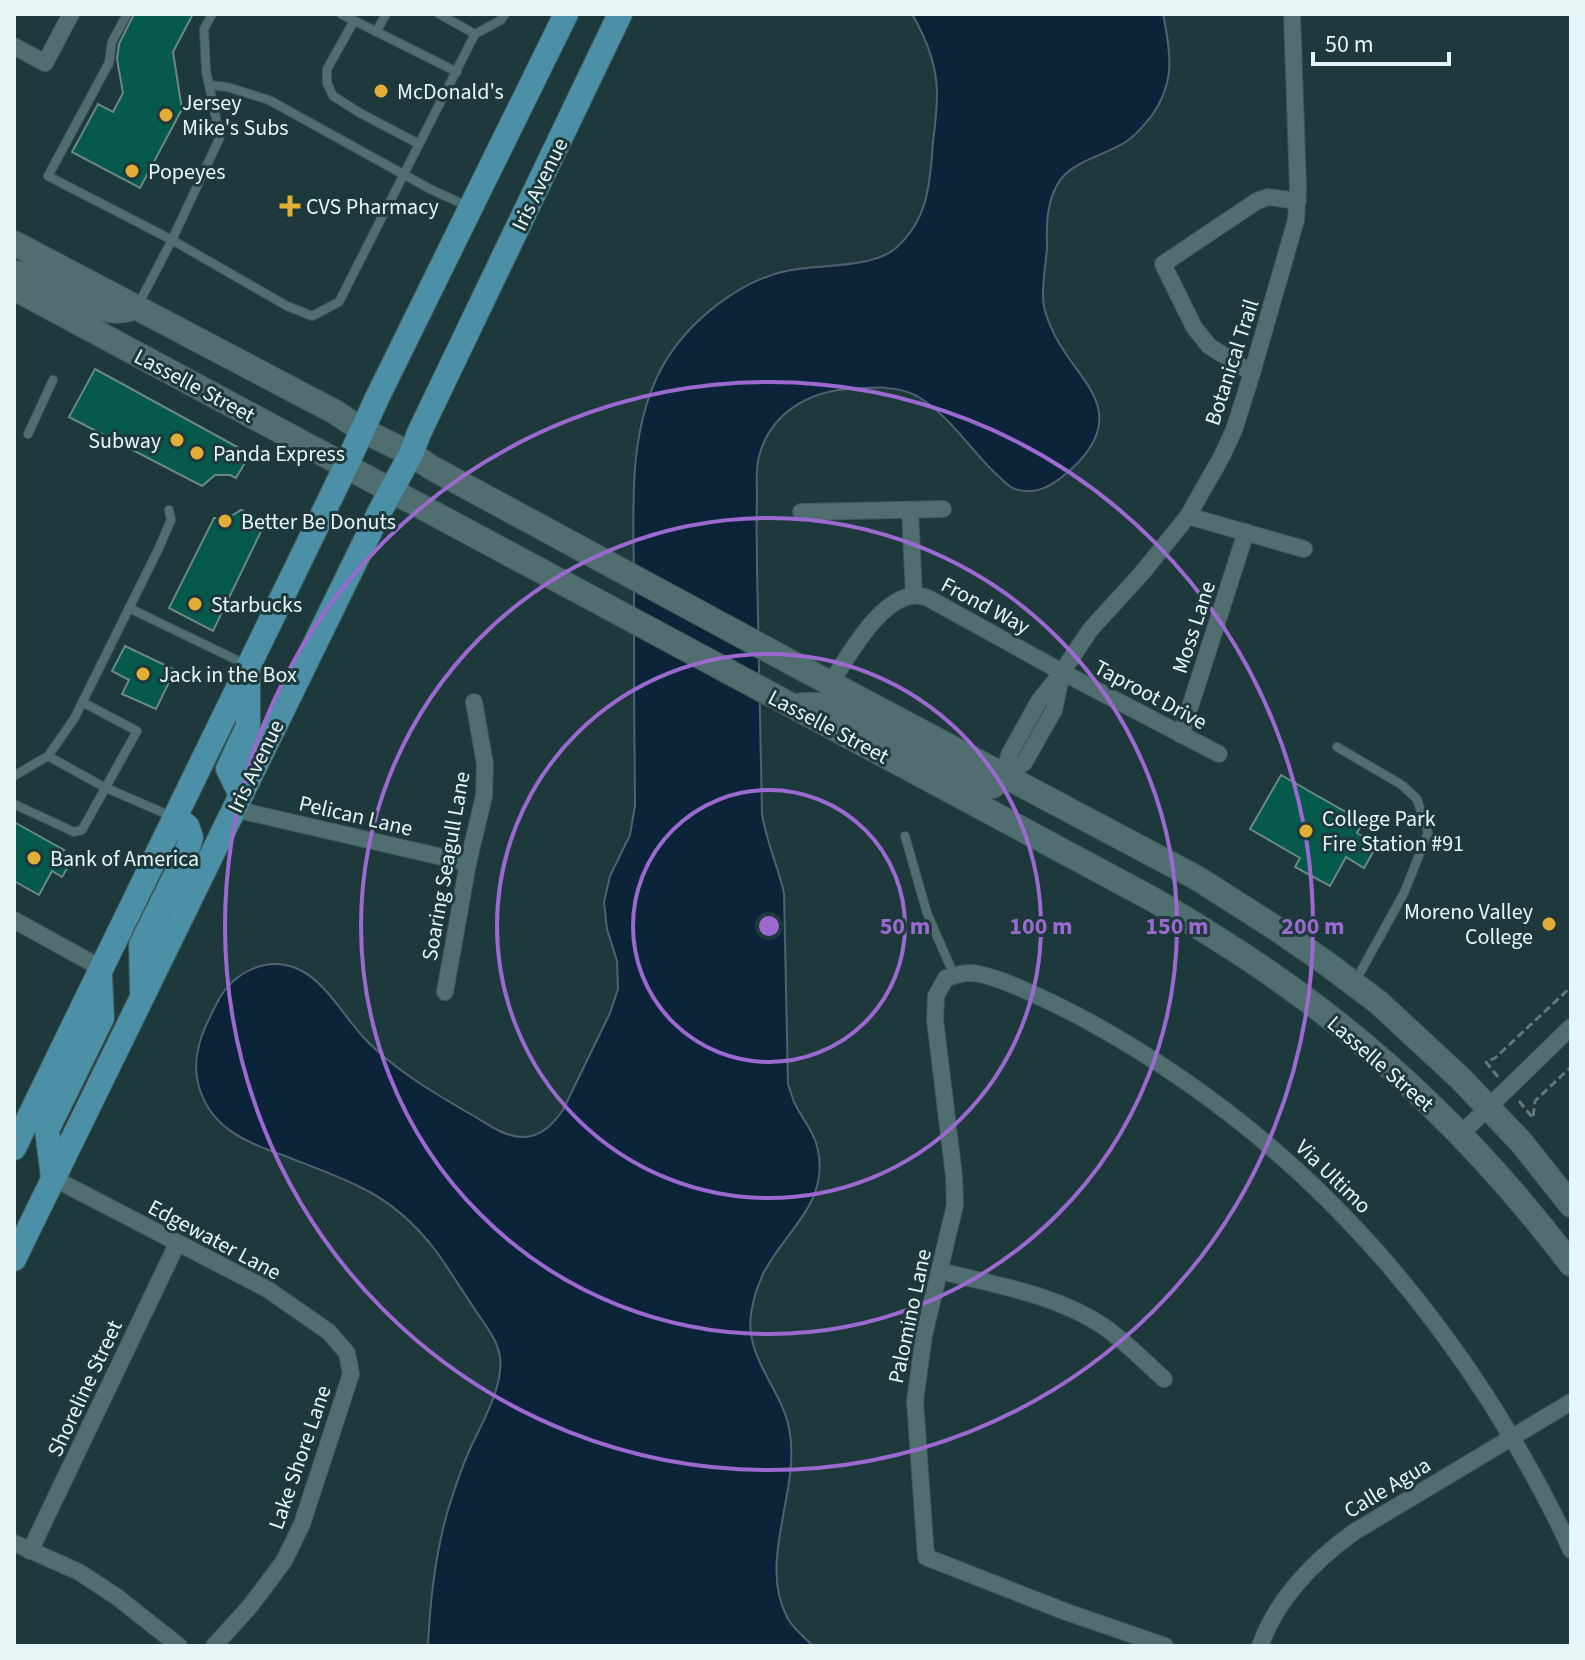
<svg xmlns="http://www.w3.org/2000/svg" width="1585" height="1660" font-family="'Source Sans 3',sans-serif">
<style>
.water{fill:#0c2439;stroke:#4d6372;stroke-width:2}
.building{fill:#055a4c;stroke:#6c8881;stroke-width:2}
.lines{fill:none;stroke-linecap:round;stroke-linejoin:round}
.service-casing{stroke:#3f5859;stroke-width:10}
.minor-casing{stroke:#3f5859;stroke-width:18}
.secondary-casing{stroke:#3f5859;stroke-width:26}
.primary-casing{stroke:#3f5859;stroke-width:26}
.path{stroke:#5f7778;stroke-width:3;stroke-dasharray:8 4;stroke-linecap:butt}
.service{stroke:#506d6f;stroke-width:8}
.minor{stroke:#506d6f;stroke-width:16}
.secondary{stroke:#506d6f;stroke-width:24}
.primary{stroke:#4b90a6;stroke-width:24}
.ring{fill:none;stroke:#9b69d0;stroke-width:4}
.poi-dot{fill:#e3ae35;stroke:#1e393b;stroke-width:3}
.labels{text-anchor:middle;stroke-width:6;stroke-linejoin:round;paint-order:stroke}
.poi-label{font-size:22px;fill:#e6f6f7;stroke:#1e393b;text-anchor:start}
.street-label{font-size:22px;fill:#e6f6f7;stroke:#1e393b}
.centre{fill:#9b69d0;stroke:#1e393b;stroke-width:4}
.ring-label{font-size:24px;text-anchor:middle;font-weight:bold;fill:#9b69d0;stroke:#1e393b;stroke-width:6;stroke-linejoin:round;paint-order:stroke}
</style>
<rect width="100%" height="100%" fill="#1e393b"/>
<!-- water -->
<path class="water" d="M912 14H1163C1171 54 1176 83 1150 118 1143 126 1136 135 1127 141 1093 163 1058 159 1049 208 1046 221 1047 234 1047 247 1046 265 1040 294 1045 311 1050 328 1058 343 1068 357 1089 387 1114 412 1089 449 1082 460 1072 469 1062 477 1048 488 1033 495 1015 489 1008 487 1001 478 995 473 970 449 948 414 917 396 896 385 871 387 848 389 808 392 772 413 760 453 755 467 757 483 757 497 756 521 757 545 757 568 759 650 760 732 762 814 766 841 778 866 784 893L788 1084C790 1090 792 1096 794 1102 802 1119 814 1131 818 1150 829 1205 784 1231 763 1274 757 1287 753 1300 751 1314 745 1358 781 1388 789 1428 802 1490 756 1561 788 1619 794 1629 805 1638 813 1646H428C430 1600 435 1555 448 1510 454 1490 461 1470 469 1451 481 1425 504 1386 500 1357 497 1338 484 1324 474 1308 461 1289 449 1269 436 1251 416 1225 390 1201 360 1187 336 1175 310 1166 285 1156 249 1143 213 1130 200 1090 189 1058 203 1029 218 1001 234 971 270 954 302 971 327 984 345 1018 365 1039 396 1071 434 1093 472 1115 488 1124 504 1137 523 1137 541 1137 553 1124 563 1110L610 1013 618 989 617 961 607 929 604 902 610 876 630 835 635 806C634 733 634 661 634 588 634 515 626 436 661 369 687 321 743 276 798 269 826 265 876 267 897 247 929 218 930 182 933 142 935 126 937 110 937 94 937 66 926 38 912 14Z"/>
<!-- building -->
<g class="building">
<path d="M134 14H193L173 52 182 109 140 188 72 152 98 104 113 112 123 93 117 59 119 44Z"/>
<path d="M95 369 250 454 236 478 230 475H215L202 486 69 417Z"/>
<path d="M241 510 265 523 213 631 169 608 214 518H228Z"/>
<path d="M125 646 175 670 156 709 122 694 129 680 112 671Z"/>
<path d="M1281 775 1363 822 1357 833 1377 845 1364 868 1346 857 1330 886 1295 867 1300 858 1250 829Z"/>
<path d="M14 822 64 850 61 857 71 862 62 877 52 871 39 895 14 881Z"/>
</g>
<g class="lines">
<!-- service casing -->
<g class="service-casing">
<g id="service">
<path d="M127 14 112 42 109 63 48 176 172 240 220 137 206 71 204 29 212 14"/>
<path d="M341 14 457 72"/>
<path d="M354 21 327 69V83L333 96 360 113 419 144"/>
<path d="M376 32 386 14"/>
<path d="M475 34 501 20 505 14"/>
<path d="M209 85 227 87 269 100 430 189 467 206"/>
<path d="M139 303 172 240 287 306 312 316 339 302 475 34 439 14"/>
<path d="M28 434 53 380"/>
<path d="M129 608 247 665"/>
<path d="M1337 747 1402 785 1417 799 1428 833 1404 893 1356 980"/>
<path d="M48 756 104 787 173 817"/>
<path d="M14 776 48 756 74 719 158 550 171 520 169 510"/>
<path d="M14 804 74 832 82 830 137 731 82 702"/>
<path d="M905 836 927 913 954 975"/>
</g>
</g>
<!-- minor casing -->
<g class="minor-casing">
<g id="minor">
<path d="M14 46 45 63 71 14"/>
<path d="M1252 373 1209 346 1194 327 1163 264 1257 201 1268 197 1298 201"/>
<path d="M910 510 914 595"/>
<path d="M801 512 943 509"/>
<path d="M1188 516 1304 549"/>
<path d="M830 684C848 657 876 604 910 596 916 595 922 596 928 598L1062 672 1219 754"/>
<path d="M1181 735 1246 532"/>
<path d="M1004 776 1009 755 1039 701 1062 672 1090 630 1142 573 1188 516 1222 456 1234 430 1252 373 1296 220 1298 188 1292 14"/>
<path d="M1004 776 1024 763 1054 710 1061 677"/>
<path d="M234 809 468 863"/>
<path d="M14 920 101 968"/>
<path d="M445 992 468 863 484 796 485 764 474 702"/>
<path d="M1461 1134 1571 1027"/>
<path d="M53 1178 267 1289 329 1332 347 1353 351 1374 302 1524 284 1561 251 1605 214 1646"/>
<path d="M940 1271C995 1285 1055 1294 1103 1326 1125 1341 1144 1361 1164 1379"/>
<path d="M14 1543 79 1572 117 1597 179 1646"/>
<path d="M30 1551 177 1244"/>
<path d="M1165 1646 1064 1611 926 1557 915 1401 924 1335 955 1205 954 1176 935 1020 936 996 946 978C953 976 962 973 969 973 993 972 1063 1008 1086 1020 1256 1113 1386 1240 1490 1402 1520 1450 1548 1499 1571 1550"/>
<path d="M1260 1646C1277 1598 1314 1561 1354 1532L1571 1402"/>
</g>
</g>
<!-- secondary casing -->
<g class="secondary-casing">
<g id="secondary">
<path d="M14 243 335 412 362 430 411 454 432 468 794 664 1197 878 1277 929 1326 963 1378 1002 1461 1079 1521 1142 1571 1205"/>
<path d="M14 273 29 275 39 278C71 292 100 321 136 307"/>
<path d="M14 288 1154 900C1205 930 1255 961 1303 997 1404 1071 1495 1164 1571 1264"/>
<path d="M802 705H822L837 711 980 787 993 786 1004 776"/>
</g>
</g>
<!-- primary casing -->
<g class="primary-casing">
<g id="primary">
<path d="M241 795 228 769 248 726V672"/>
<path d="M142 990 141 945 186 854 191 837 187 826 175 818"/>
<path d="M14 1148 346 466 377 398 566 14"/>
<path d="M53 1178 47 1130 102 1018 100 975"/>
<path d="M14 1259 380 511 411 454 419 433 620 14"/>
</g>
</g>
<!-- path -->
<g class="path">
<path d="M1498 1077 1486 1062 1495 1058 1571 987"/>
<path d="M1519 1101 1533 1118 1535 1101 1571 1067"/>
</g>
<!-- service -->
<use href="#service" class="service"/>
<!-- minor -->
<use href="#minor" class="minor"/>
<!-- secondary -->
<use href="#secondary" class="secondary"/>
<!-- primary -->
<use href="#primary" class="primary"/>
</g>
<!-- distance rings -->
<g class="ring">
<circle cx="769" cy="926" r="136"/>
<circle cx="769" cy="926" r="272"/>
<circle cx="769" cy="926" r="408"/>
<circle cx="769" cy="926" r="544"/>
</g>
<!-- markers -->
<g class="poi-dot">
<circle cx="381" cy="91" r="8"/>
<circle cx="166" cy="115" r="8"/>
<circle cx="132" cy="171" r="8"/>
<path d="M286 194h8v8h8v8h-8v8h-8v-8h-8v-8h8z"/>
<circle cx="177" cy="440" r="8"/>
<circle cx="197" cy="453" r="8"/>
<circle cx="225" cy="521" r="8"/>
<circle cx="195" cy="604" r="8"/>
<circle cx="143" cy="674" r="8"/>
<circle cx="1306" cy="831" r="8"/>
<circle cx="34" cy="858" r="8"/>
<circle cx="1549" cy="924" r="8"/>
</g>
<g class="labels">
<!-- poi labels -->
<g class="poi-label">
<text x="397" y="99">McDonald's</text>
<text x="182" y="110">Jersey<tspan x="182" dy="25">Mike's Subs</tspan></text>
<text x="148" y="179">Popeyes</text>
<text x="306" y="214">CVS Pharmacy</text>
<text x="161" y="448" text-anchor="end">Subway</text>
<text x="213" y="461">Panda Express</text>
<text x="241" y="529">Better Be Donuts</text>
<text x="211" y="612">Starbucks</text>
<text x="159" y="682">Jack in the Box</text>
<text x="1322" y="826">College Park<tspan x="1322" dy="25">Fire Station #91</tspan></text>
<text x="50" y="866">Bank of America</text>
<text x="1533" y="919" text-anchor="end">Moreno Valley<tspan x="1533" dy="25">College</tspan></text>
</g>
<!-- street labels -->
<g class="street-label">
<text transform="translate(539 184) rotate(-64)" y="8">Iris Avenue</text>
<text transform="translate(1231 362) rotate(-72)" y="8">Botanical Trail</text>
<text transform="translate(195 385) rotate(28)" y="8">Lasselle Street</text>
<text transform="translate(986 605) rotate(28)" y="8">Frond Way</text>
<text transform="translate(1193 627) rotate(-72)" y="8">Moss Lane</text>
<text transform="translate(1151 694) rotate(28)" y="8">Taproot Drive</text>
<text transform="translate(829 726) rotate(28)" y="8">Lasselle Street</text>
<text transform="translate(255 766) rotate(-64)" y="8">Iris Avenue</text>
<text transform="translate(356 815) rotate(13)" y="8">Pelican Lane</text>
<text transform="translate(445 866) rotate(-80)" y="8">Soaring Seagull Lane</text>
<text transform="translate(1381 1063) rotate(41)" y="8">Lasselle Street</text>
<text transform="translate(1334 1176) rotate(44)" y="8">Via Ultimo</text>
<text transform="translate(215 1239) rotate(28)" y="8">Edgewater Lane</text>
<text transform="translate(909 1316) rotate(-78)" y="8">Palomino Lane</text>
<text transform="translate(84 1388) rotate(-65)" y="8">Shoreline Street</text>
<text transform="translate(299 1457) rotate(-71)" y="8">Lake Shore Lane</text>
<text transform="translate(1387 1487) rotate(-31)" y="8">Calle Agua</text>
</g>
</g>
<circle cx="769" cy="926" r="12" class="centre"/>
<g class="ring-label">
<text x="905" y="934">50 m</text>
<text x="1041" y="934">100 m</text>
<text x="1177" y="934">150 m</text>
<text x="1313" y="934">200 m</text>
</g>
<!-- border -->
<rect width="1585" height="1660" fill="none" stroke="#e6f6f7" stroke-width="32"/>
<!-- scale -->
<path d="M1313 52v12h136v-12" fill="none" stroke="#e6f6f7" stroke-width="4"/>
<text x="1325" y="52" font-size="24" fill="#e6f6f7" stroke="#1e393b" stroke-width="6" paint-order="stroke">50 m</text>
</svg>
